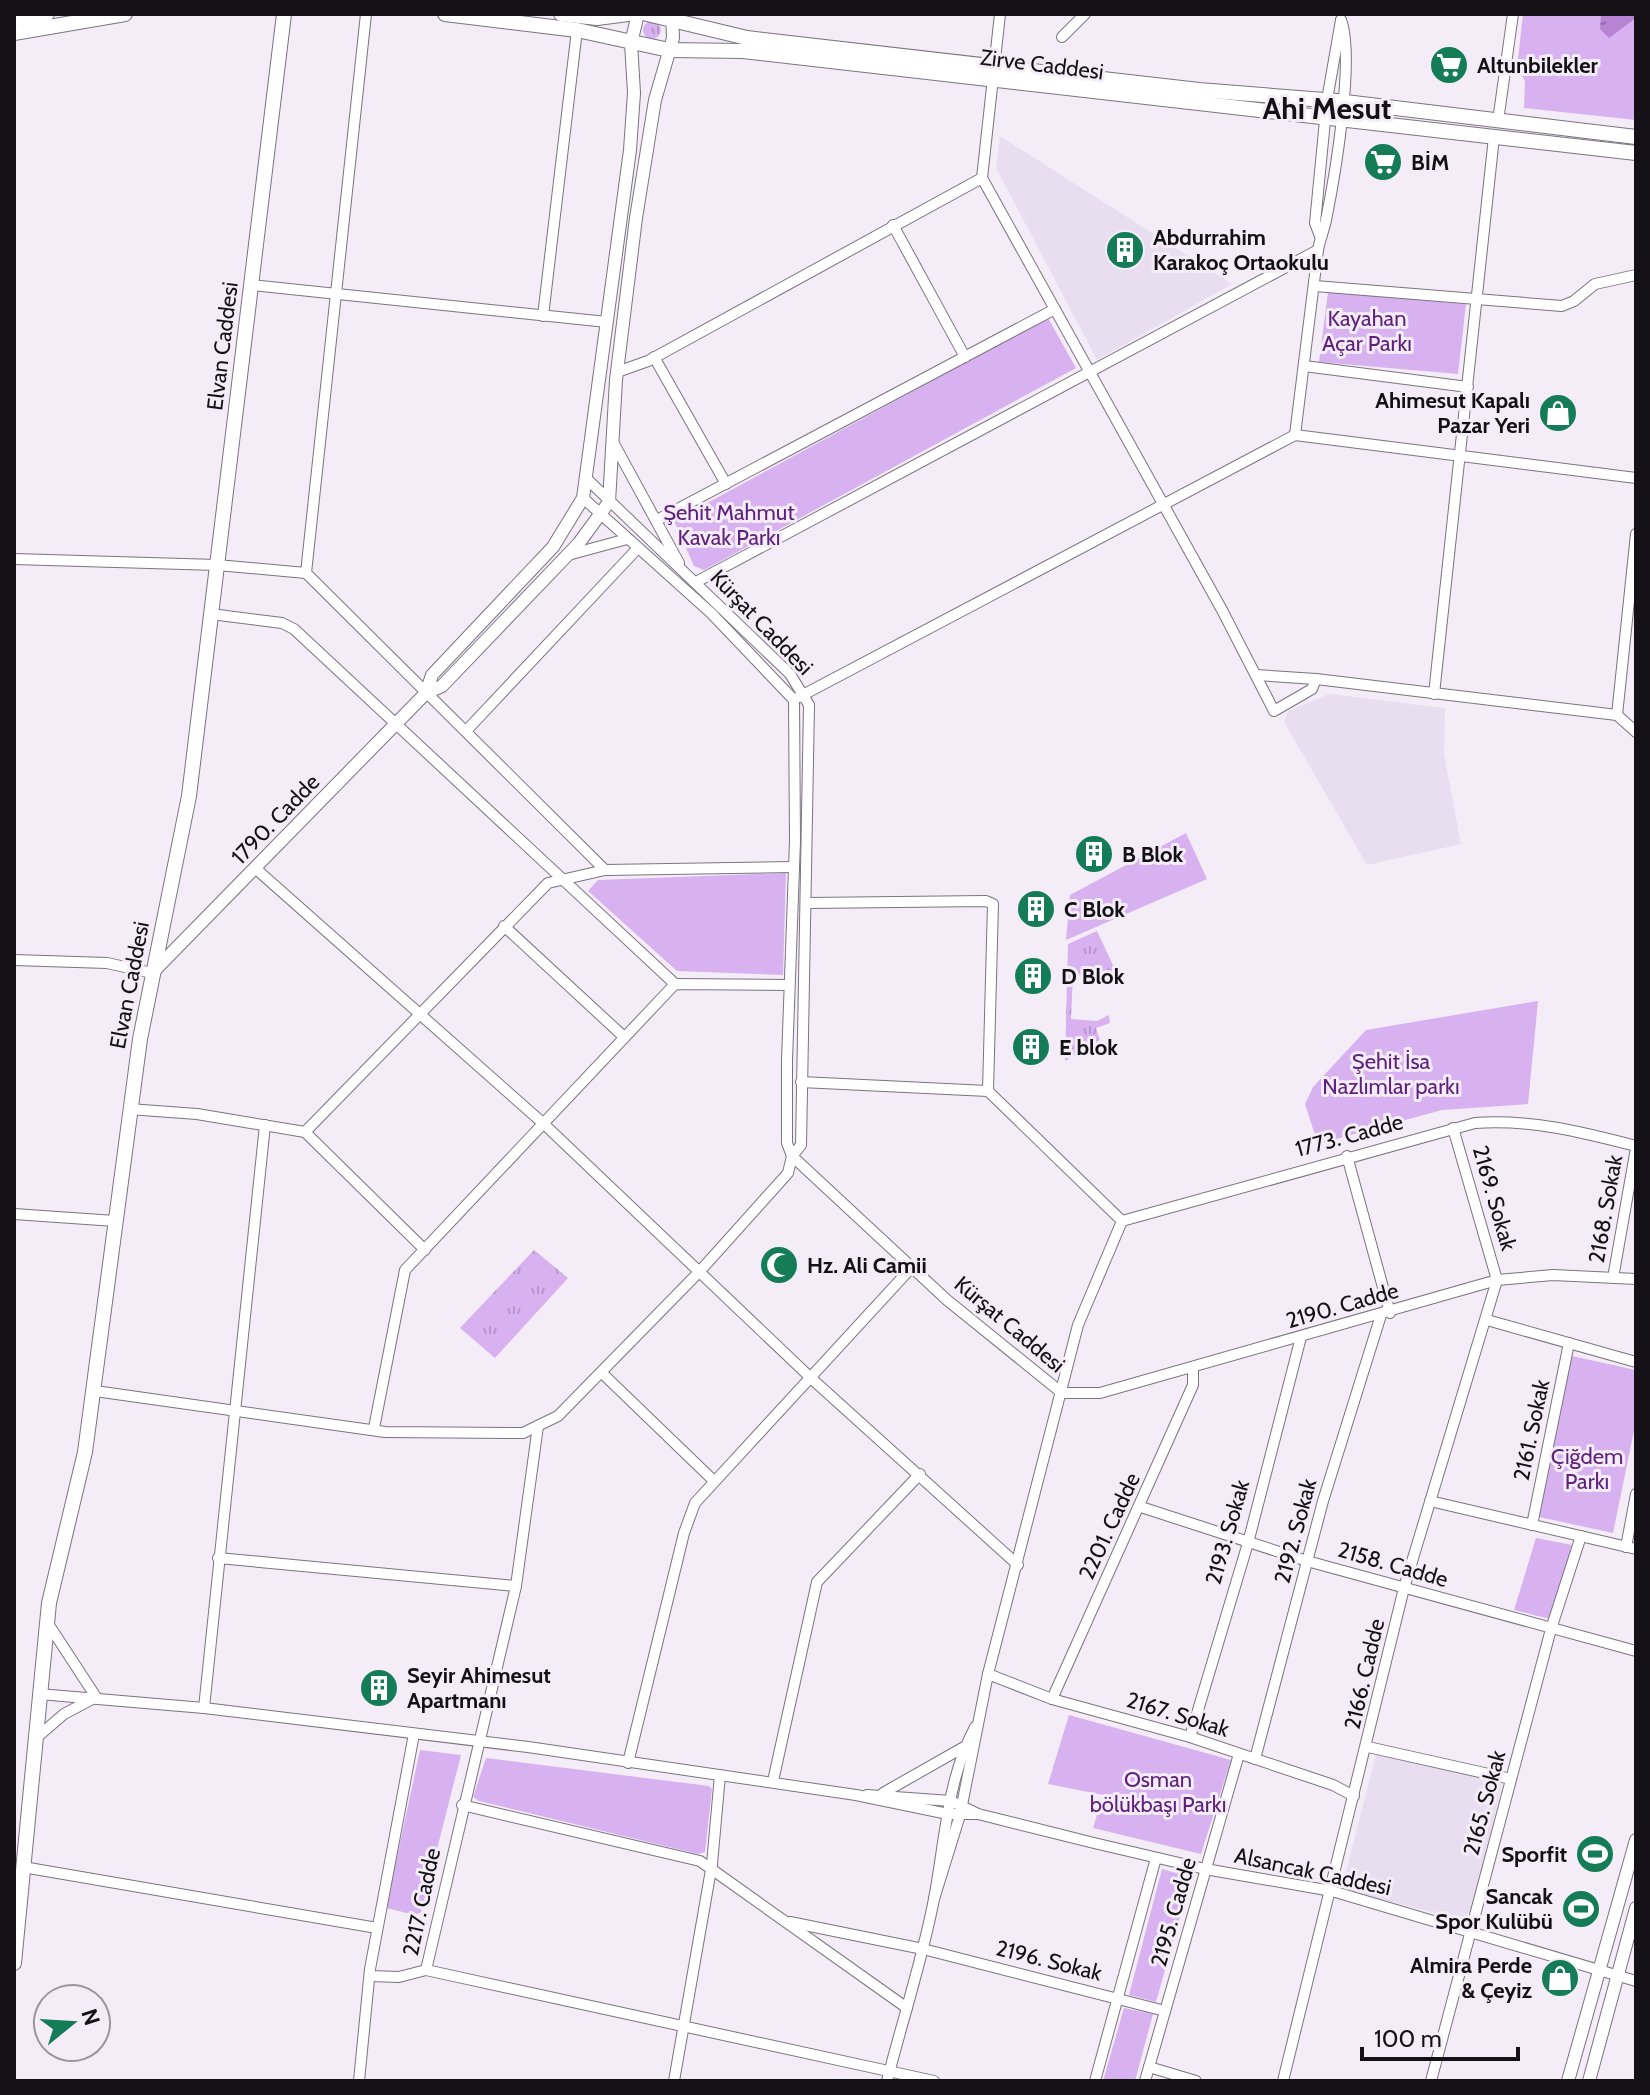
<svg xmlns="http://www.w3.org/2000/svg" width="1650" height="2095" font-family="Cabin,sans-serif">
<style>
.built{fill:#e9def0}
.grass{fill:url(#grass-tufts)}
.green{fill:#d8b1f0}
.water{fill:url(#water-ripples)}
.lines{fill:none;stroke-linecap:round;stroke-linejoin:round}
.minor-casing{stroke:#7a747e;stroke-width:12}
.tertiary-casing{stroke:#7a747e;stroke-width:14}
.secondary-casing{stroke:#7a747e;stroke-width:16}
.minor{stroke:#fff;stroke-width:10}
.tertiary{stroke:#fff;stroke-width:12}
.secondary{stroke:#fff;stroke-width:14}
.labels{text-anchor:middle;stroke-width:6;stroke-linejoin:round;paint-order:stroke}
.street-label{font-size:22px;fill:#131115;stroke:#f4edf8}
.poi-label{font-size:22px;font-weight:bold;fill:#131115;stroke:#f4edf8;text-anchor:start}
.park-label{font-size:22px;fill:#60217e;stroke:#f4edf8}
.district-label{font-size:30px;font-weight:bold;fill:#131115;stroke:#f4edf8}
</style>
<defs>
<pattern id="grass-tufts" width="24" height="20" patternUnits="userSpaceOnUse" patternTransform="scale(2)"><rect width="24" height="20" fill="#d8b1f0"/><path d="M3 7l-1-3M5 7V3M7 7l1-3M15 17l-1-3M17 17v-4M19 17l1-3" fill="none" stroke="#b897cd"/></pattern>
<pattern id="water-ripples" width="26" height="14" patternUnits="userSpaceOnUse" patternTransform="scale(2)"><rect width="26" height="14" fill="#b684d3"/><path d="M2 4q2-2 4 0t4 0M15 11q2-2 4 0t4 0" fill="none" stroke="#936baa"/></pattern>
</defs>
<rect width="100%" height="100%" fill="#f4edf8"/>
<!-- built -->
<g class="built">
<path d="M1000 136 1232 284 1097 360 996 168Z"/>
<path d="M1329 694 1445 708 1444 755 1461 844 1367 865 1284 722 1288 711Z"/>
<path d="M1376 1754 1502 1783 1472 1911 1459 1919 1348 1891 1344 1880Z"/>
</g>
<!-- grass -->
<g class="grass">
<circle cx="652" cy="30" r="9"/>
<path d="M1097 931 1119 978 1110 984 1103 973 1073 975 1071 1019 1097 1021 1109 1015 1110 1023 1096 1028 1100 1040 1065 1061 1068 944Z"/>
<path d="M534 1250 568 1278 495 1358 460 1328Z"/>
</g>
<!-- green -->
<g class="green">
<path d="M1523 14H1636V120L1524 108 1525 81 1517 68Z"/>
<path d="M1328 292 1466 304 1458 374 1319 362Z"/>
<path d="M1048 318 1076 368 721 561 704 570 694 566 674 521Z"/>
<path d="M1186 833 1207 879 1066 940 1070 895Z"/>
<path d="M786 873 783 975 677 971 588 891 598 880Z"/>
<path d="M1538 1001 1528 1104 1442 1110 1318 1144 1305 1104 1313 1087 1366 1030Z"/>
<path d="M1572 1356 1636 1370V1421L1613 1533 1539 1517Z"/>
<path d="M1536 1538 1572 1545 1550 1619 1514 1610Z"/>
<path d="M1069 1715 1231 1760 1201 1854 1093 1828 1103 1795 1048 1784Z"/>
<path d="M420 1750 461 1755 421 1912 415 1915 386 1908Z"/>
<path d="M486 1758 709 1786 712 1789 705 1852 698 1854 479 1801 473 1797Z"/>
<path d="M1162 1869 1187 1876 1190 1881 1156 2002 1129 1995Z"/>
<path d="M1124 2008 1153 2014 1135 2081H1103Z"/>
</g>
<!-- water -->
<path class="water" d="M1601 14H1636V18L1609 38 1600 29Z"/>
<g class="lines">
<!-- minor casing -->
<g class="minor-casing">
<g id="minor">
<path d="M366 14 306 573 605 870"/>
<path d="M1000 14 982 178 1222 610 1274 711 1312 689 1316 679"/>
<path d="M1062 37 1085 14"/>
<path d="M1498 121 1513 14"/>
<path d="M893 225 965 357"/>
<path d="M1320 236 1315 223 1327 100 1341 20"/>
<path d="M251 285 607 322"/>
<path d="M1315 286 1562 306 1574 301 1595 284 1636 275"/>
<path d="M543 316 577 30"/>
<path d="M654 357 726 484"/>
<path d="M1304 366 1468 387"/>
<path d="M617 372 648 361 982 178"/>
<path d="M1295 435 1318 250C1320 239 1324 230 1326 220 1335 176 1355 58 1341 20"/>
<path d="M613 442 679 563"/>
<path d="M583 498 711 613 794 700 795 841 787 1060V1143L792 1156 947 1300 1062 1393"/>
<path d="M657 520 1055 309"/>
<path d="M1636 534 1617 715 1636 732"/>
<path d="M568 555 627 539"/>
<path d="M14 559 217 565 306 573"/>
<path d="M696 582 1318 250"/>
<path d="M211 614 282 623 294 629 675 984"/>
<path d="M1256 675 1316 679 1617 715"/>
<path d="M1434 694 1494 137"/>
<path d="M799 697 1295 435 1636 478"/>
<path d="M466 731 638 548"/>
<path d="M255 868 545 1125 812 1379 1018 1565"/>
<path d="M808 903 986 901 993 904 988 1091"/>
<path d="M504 926 623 1036"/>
<path d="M14 960 107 963 152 973"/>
<path d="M801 1082 988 1091 1122 1221 1078 1325 988 1674 960 1815 934 1899"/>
<path d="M129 1109 197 1114 305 1132 548 883 605 870 794 867"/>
<path d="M305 1132 425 1250"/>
<path d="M1347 1156 1390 1313"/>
<path d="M14 1214 115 1221"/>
<path d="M1122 1221 1475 1123C1531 1119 1582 1132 1636 1146"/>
<path d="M1613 1278 1636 1148"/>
<path d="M1487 1320 1636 1362"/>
<path d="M602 1373 714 1481"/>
<path d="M95 1391 385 1432 523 1433 558 1416 700 1271 788 1173 792 1156 801 1145 809 705 790 674 588 480"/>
<path d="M1062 1393H1100L1497 1280 1553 1275 1636 1279"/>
<path d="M538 1426 516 1586 426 1970 934 2081"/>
<path d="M374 1428 405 1270 675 984 789 985"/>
<path d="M1430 1501 1636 1549"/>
<path d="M1141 1507 1307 1561 1636 1651"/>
<path d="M1532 1525 1569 1343"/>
<path d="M1626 1547 1636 1494"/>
<path d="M218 1558 516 1586"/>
<path d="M988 1674 1052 1699 1190 1737 1333 1785 1354 1796"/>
<path d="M39 1694 204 1708 528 1747 856 1795 948 1814H978"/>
<path d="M1052 1699 1193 1385V1368"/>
<path d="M204 1708 265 1125"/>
<path d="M1190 1737 1248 1543 1301 1337"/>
<path d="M35 1739 64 1714 96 1697 47 1622"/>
<path d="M1368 1747 1511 1779"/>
<path d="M1255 1759 1323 1501 1381 1315"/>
<path d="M628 1763 684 1533 695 1503 913 1266"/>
<path d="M773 1781 817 1582 920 1474"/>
<path d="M883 1793 964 1747"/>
<path d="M867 1795 951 1801 978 1814 1094 1843 1205 1869 1332 1891 1636 1981"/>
<path d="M462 1805 700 1861 907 2008"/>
<path d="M23 1867 377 1928"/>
<path d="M790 1922 923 1949 1165 2011"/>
<path d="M370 1976 399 1977 426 1970"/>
<path d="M1149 2067 1196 2081"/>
<path d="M359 2081 370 1969 414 1734"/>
<path d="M674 2081 712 1864 720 1775"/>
<path d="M887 2081C902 2022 921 1964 933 1904 945 1845 946 1781 975 1727"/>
<path d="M1095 2081 1156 1858"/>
<path d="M1145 2081 1239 1754"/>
<path d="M1283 2081 1404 1588 1497 1280 1453 1128"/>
<path d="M1431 2081 1551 1629 1581 1536"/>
</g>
</g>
<!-- tertiary casing -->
<g class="tertiary-casing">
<g id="tertiary">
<path d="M426 693 432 675 553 547 583 498 630 150 634 93 631 43 638 14"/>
<path d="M152 973 426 693 442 686 579 543 609 502 616 380 636 218 655 100 673 38 672 14"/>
<path d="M1568 2081 1636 1840"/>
<path d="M1589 2081 1636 1908"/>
</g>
</g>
<!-- secondary casing -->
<g class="secondary-casing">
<g id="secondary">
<path d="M445 14 577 30 669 50 743 51 1636 153"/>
<path d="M561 14 597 18 628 14"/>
<path d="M647 14 747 38 1199 90 1337 101 1636 137"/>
<path d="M14 19 47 14"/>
<path d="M14 33 125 14"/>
<path d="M14 1963 49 1603 85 1452 140 1039 189 796 284 14"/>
</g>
</g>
<!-- minor -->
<use href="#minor" class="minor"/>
<!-- tertiary -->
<use href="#tertiary" class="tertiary"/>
<!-- secondary -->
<use href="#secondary" class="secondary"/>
</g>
<!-- icons -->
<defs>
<g id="supermarket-disc" transform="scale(2)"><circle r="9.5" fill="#147c56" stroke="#f4edf8"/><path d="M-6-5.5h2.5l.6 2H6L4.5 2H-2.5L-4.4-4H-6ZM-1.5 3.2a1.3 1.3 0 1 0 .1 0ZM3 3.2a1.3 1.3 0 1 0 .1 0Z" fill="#fff"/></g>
<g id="building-disc" transform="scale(2)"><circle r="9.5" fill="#147c56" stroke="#f4edf8"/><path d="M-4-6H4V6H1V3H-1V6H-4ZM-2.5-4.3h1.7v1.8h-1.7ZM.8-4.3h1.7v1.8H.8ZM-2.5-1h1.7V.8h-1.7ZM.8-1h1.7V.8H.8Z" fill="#fff"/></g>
<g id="shop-disc" transform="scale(2)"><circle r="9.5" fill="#147c56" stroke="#f4edf8"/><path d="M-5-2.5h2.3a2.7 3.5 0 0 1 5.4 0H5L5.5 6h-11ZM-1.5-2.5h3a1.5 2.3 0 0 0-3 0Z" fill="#fff"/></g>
<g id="mosque-disc" transform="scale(2)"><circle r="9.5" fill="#147c56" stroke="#f4edf8"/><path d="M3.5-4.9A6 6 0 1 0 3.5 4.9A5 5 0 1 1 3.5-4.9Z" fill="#fff"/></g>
<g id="stadium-disc" transform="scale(2)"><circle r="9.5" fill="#147c56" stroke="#f4edf8"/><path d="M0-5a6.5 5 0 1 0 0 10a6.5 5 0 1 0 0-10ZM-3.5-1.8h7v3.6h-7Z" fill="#fff"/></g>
</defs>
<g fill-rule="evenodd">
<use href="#supermarket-disc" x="1449" y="65"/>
<use href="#supermarket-disc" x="1383" y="162"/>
<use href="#building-disc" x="1125" y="250"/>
<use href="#shop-disc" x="1558" y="413"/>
<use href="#building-disc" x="1094" y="854"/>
<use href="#building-disc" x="1036" y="909"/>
<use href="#building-disc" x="1033" y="976"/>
<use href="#building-disc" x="1031" y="1047"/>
<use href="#mosque-disc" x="779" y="1265"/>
<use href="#building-disc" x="379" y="1688"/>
<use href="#stadium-disc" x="1595" y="1854"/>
<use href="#stadium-disc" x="1581" y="1909"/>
<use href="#shop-disc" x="1560" y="1978"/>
</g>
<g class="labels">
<!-- street labels -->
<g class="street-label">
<text transform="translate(1042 64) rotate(7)" y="8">Zirve Caddesi</text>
<text transform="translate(222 346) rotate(-83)" y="8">Elvan Caddesi</text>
<text transform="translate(762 622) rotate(46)" y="8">Kürşat Caddesi</text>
<text transform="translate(275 819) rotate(-46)" y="8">1790. Cadde</text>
<text transform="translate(129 985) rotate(-79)" y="8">Elvan Caddesi</text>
<text transform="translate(1349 1135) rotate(-15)" y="8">1773. Cadde</text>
<text transform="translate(1495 1198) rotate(74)" y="8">2169. Sokak</text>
<text transform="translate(1605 1209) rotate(-80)" y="8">2168. Sokak</text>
<text transform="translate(1342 1305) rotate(-16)" y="8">2190. Cadde</text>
<text transform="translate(1010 1324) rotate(40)" y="8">Kürşat Caddesi</text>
<text transform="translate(1531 1430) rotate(-78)" y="8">2161. Sokak</text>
<text transform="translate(1109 1526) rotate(-65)" y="8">2201. Cadde</text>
<text transform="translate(1295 1531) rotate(-75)" y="8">2192. Sokak</text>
<text transform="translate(1227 1532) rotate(-74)" y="8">2193. Sokak</text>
<text transform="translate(1393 1564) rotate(16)" y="8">2158. Cadde</text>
<text transform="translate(1364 1674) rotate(-77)" y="8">2166. Cadde</text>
<text transform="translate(1178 1714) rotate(17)" y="8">2167. Sokak</text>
<text transform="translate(1484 1803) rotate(-75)" y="8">2165. Sokak</text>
<text transform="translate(1313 1871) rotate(12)" y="8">Alsancak Caddesi</text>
<text transform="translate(421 1902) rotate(-78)" y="8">2217. Cadde</text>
<text transform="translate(1173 1912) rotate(-74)" y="8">2195. Cadde</text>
<text transform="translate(1049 1960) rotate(14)" y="8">2196. Sokak</text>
</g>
<!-- poi labels -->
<g class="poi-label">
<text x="1477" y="73">Altunbilekler</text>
<text x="1411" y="170">BİM</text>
<text x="1153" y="245">Abdurrahim<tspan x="1153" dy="25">Karakoç Ortaokulu</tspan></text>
<text x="1530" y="408" text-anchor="end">Ahimesut Kapalı<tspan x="1530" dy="25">Pazar Yeri</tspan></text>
<text x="1122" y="862">B Blok</text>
<text x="1064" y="917">C Blok</text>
<text x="1061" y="984">D Blok</text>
<text x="1059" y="1055">E blok</text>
<text x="807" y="1273">Hz. Ali Camii</text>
<text x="407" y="1683">Seyir Ahimesut<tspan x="407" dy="25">Apartmanı</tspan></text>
<text x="1567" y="1862" text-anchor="end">Sporfit</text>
<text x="1553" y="1904" text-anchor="end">Sancak<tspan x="1553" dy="25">Spor Kulübü</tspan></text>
<text x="1532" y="1973" text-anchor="end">Almira Perde<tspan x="1532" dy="25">&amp; Çeyiz</tspan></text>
</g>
<!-- park labels -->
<g class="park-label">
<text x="1367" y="326">Kayahan<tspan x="1367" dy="25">Açar Parkı</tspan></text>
<text x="729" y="520">Şehit Mahmut<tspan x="729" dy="25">Kavak Parkı</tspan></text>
<text x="1391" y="1069">Şehit İsa<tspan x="1391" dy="25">Nazlımlar parkı</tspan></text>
<text x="1587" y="1464">Çiğdem<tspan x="1587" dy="25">Parkı</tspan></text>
<text x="1158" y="1787">Osman<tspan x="1158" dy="25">bölükbaşı Parkı</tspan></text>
</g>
<!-- district labels -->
<g class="district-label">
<text x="1327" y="119">Ahi Mesut</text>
</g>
</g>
<!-- border -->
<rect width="1650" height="2095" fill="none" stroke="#131115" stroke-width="32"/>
<!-- north arrow -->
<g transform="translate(72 2023) rotate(72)"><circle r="38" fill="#f4edf8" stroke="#9a959d" stroke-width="2"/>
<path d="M0-6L14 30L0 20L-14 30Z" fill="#147c56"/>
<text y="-12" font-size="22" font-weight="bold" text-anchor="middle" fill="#131115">N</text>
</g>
<!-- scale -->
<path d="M1362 2047v12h156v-12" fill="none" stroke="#131115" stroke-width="4"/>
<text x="1374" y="2047" font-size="24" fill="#131115" stroke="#f4edf8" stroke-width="6" paint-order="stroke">100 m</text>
</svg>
